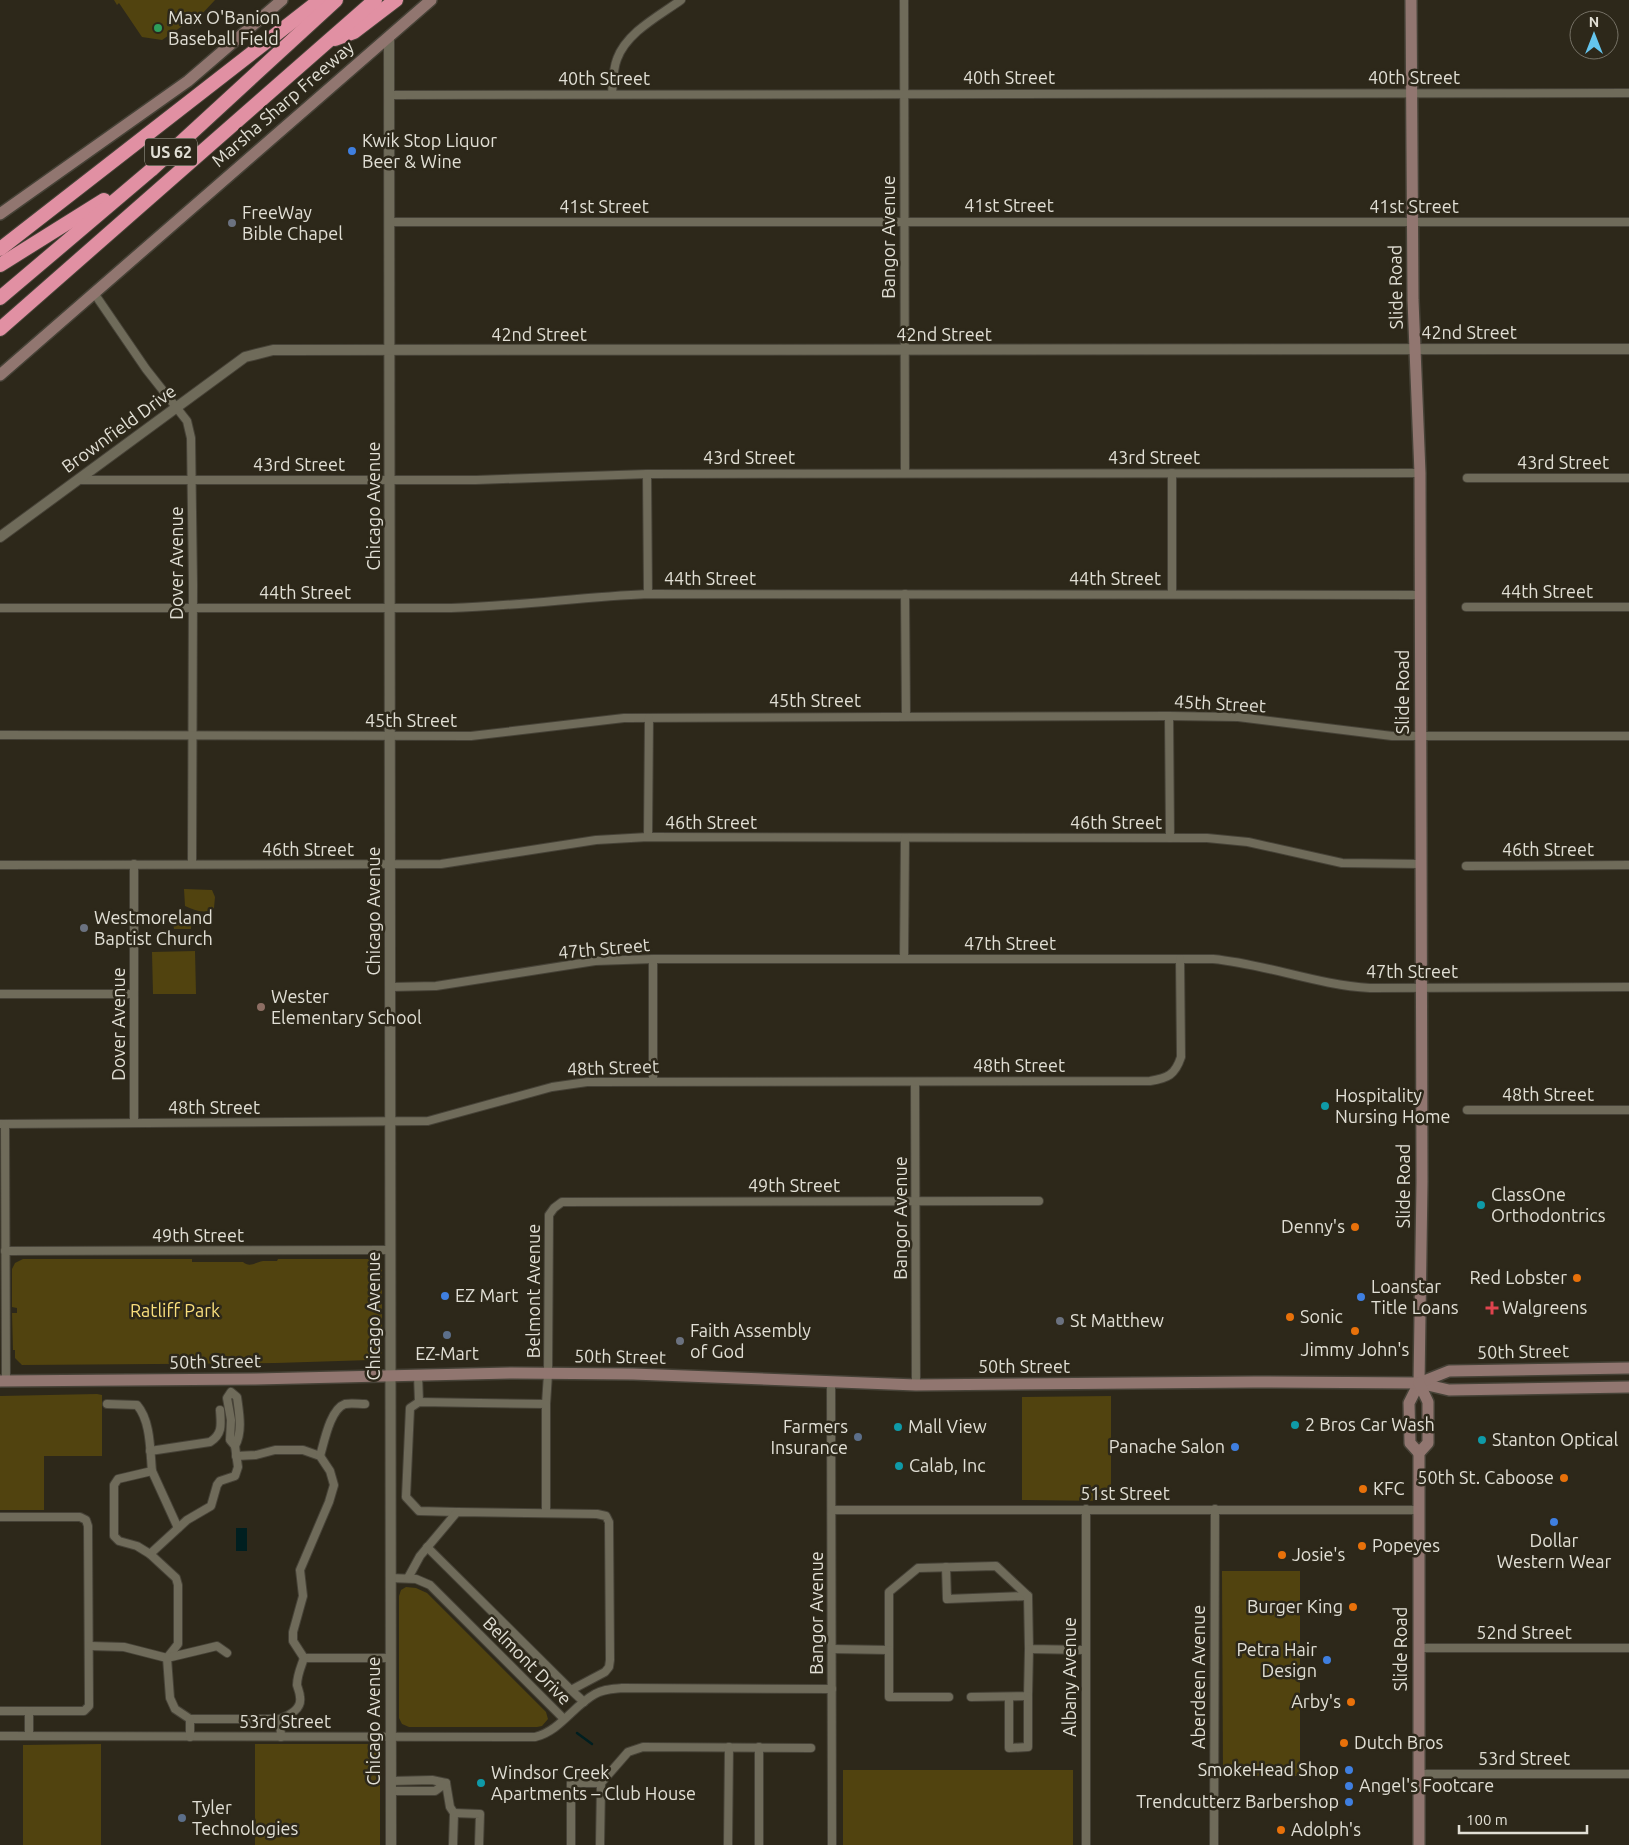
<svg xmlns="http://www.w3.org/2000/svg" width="1629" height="1845" font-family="Ubuntu,sans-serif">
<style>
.green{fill:#51430f}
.water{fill:#001f20}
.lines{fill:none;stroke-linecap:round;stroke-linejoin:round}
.stream{stroke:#001f20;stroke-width:2.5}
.minor-casing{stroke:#464237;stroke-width:10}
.tertiary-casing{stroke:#464237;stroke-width:12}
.secondary-casing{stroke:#464237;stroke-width:14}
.motorway-casing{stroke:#464237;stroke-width:16}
.minor{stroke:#6f6b5a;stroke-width:8}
.tertiary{stroke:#6f6b5a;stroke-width:10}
.secondary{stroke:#917670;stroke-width:11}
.motorway{stroke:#e190a3;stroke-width:14}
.leisure-dot{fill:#2e9e5b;stroke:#2d281a;stroke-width:2}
.shop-dot{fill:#3f7fe0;stroke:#2d281a;stroke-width:2}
.worship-dot{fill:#6b7280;stroke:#2d281a;stroke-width:2}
.education-dot{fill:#8d6e63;stroke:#2d281a;stroke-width:2}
.culture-dot{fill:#0f9aa8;stroke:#2d281a;stroke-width:2}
.food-dot{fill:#e8710a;stroke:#2d281a;stroke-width:2}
.health-dot{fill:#e0444e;stroke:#2d281a;stroke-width:2}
.service-dot{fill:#5c6f8a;stroke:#2d281a;stroke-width:2}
.labels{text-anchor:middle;stroke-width:5;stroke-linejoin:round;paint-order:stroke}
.shield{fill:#2d281a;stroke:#aba89d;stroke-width:1}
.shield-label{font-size:16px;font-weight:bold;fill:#e1dfd5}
.poi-label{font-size:18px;fill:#e1dfd5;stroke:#2d281a;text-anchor:start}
.street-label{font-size:18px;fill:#e1dfd5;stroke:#2d281a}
.park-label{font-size:18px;fill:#f9de7c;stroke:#2d281a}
</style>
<rect width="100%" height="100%" fill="#2d281a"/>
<!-- green -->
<g class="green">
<path d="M114 0H215L200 16 194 18 162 40 142 37 119 3 117 5Z"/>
<path d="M184 889 212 890 215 897 214 908C204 915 195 910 185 906Z"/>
<path d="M175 914 192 915 191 929H174L172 917Z"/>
<path d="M195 951 196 994H153L152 952Z"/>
<path d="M23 1259H192V1262H243C250 1268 256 1262 263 1261 268 1261 273 1261 277 1261L278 1259H374L377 1260 375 1264 379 1267 381 1264 382 1267V1353L371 1360 276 1363 22 1365 15 1358V1350H13L12 1313H17V1308L12 1307V1269L15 1263Z"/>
<path d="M97 1394 102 1395V1456H44V1510H0V1396Z"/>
<path d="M1111 1396V1501L1022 1500V1397Z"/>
<path d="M1222 1571H1300V1776H1223Z"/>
<path d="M406 1587 416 1588 427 1593 546 1712 548 1719 542 1726 537 1727H409L402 1724 399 1718V1596L401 1590Z"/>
<path d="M101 1744V1845H23V1745Z"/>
<path d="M255 1744H371L376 1746 380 1753V1845H255Z"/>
<rect x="843" y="1770" width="230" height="75"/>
</g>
<!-- water -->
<rect class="water" x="236" y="1528" width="11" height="23"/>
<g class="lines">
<!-- stream -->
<path class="stream" d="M577 1733 592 1744"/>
<!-- minor casing -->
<g class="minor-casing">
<g id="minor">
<path d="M904 0 905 473"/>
<path d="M612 94C613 82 613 69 617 59 627 32 659 16 681 0"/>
<path d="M389 95 1629 93"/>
<path d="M390 222H1629"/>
<path d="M94 293 146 369 187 421 191 438 193 585 192 864"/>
<path d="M1172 473V594"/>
<path d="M647 474 648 594"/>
<path d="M1467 478H1629"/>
<path d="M78 480H476L647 474 1420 473"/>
<path d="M905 594 906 716"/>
<path d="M1466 607H1629"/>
<path d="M0 608H451C517 606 582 597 648 594L1420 595"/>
<path d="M1169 716 1170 838"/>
<path d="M0 735 471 736 624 718 1169 716 1238 717 1392 736H1629"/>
<path d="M648 837 649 718"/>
<path d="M134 864V1123"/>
<path d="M0 865 441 864 596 840 648 837 1207 838 1248 842 1342 863 1421 864"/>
<path d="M1466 866 1629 865"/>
<path d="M653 959V1081"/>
<path d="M904 959 905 838"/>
<path d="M391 987 436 986 595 961 653 959H1213C1266 964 1317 985 1370 988L1629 987"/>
<path d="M0 994H134"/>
<path d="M915 1082 916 1385"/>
<path d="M1467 1110H1629"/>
<path d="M0 1124 428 1121 552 1087 587 1082 1150 1081C1168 1078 1175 1075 1181 1057L1180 959"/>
<path d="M5 1124 6 1381"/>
<path d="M5 1251 391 1250"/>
<path d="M418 1375 419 1402"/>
<path d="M831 1382 832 1845"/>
<path d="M231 1392 237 1397C239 1412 243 1432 235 1446L230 1440 231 1420 227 1398Z"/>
<path d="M107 1404 137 1405C151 1421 150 1451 152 1471"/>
<path d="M546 1404 548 1374 549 1215 554 1208 562 1202 1039 1201"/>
<path d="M150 1451 210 1442C223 1434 221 1424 220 1410"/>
<path d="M236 1456 256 1455 275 1450H303L320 1456 330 1471 334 1485 329 1502 300 1570 303 1596 293 1632V1641L304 1658H390"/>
<path d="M320 1456C324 1443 330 1409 345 1404 351 1403 359 1404 365 1404"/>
<path d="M832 1510H1419"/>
<path d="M457 1512 419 1511 406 1497 410 1408 419 1402 546 1404V1513"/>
<path d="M0 1517H80L86 1520 88 1526 89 1706 84 1711H0"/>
<path d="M427 1547 571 1690"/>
<path d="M150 1554 137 1546 119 1541 114 1536V1485L118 1479 152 1471 178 1528"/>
<path d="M946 1567 947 1599 1028 1596"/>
<path d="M390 1578 416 1579 430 1585 564 1719"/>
<path d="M408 1578 420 1556 457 1512 597 1514 606 1516 609 1522 610 1660 609 1667 605 1672 571 1690 584 1702"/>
<path d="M90 1646 124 1647 167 1658 178 1644V1585L176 1578 150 1554 187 1520 211 1506 217 1485 220 1481 235 1476 238 1467 235 1446"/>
<path d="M1419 1648H1629"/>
<path d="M832 1649 889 1650V1592L918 1568 996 1566 1028 1596 1029 1649 1085 1650"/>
<path d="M889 1650V1697H949"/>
<path d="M227 1653 217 1646 167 1658 170 1698 175 1709 190 1719H280C290 1715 302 1709 300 1697 300 1693 298 1689 297 1685 297 1675 301 1667 304 1658"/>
<path d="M971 1697 1028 1696 1029 1649"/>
<path d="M1009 1697V1748L1028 1747V1696"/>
<path d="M29 1711V1736"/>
<path d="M280 1719 281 1737"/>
<path d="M0 1736 535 1737C560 1731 573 1706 595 1694 603 1689 612 1689 622 1688L832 1689"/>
<path d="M190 1737V1719"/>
<path d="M759 1747V1845"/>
<path d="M1419 1774H1629"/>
<path d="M391 1781 432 1780 446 1783"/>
<path d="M446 1783 450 1807 454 1813 453 1845"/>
<path d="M601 1783 628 1752 643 1747 811 1748"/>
<path d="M391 1791H435L446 1783"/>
<path d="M454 1813 480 1814 479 1845"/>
<path d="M571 1845V1783H601L600 1845"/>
<path d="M728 1845 729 1747"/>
<path d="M1086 1845V1509"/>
<path d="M1214 1845 1215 1509"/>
</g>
</g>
<!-- tertiary casing -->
<g class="tertiary-casing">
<g id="tertiary">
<path d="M389 37 391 1845"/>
<path d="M0 537 245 357 273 350 1629 349"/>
</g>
</g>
<!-- secondary casing -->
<g class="secondary-casing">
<g id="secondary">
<path d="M1411 0 1413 300 1420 473 1422 1182 1419 1383 1409 1403 1410 1443 1419 1453"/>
<path d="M0 214 188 81 282 0"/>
<path d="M0 375 431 0"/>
<path d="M0 1381 256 1379 512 1373 633 1374 916 1385 1254 1382 1419 1383 1449 1390 1629 1387"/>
<path d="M1419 1383 1449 1371 1629 1368"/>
<path d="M1419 1845V1453L1428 1443V1402L1419 1383"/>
</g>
</g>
<!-- motorway casing -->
<g class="motorway-casing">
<g id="motorway">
<path d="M335 39 354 32 396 0"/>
<path d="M0 249 320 0"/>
<path d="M0 265 104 200"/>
<path d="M0 298 151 170 336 0"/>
<path d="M0 329 375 0"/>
</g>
</g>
<!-- minor -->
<use href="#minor" class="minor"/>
<!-- tertiary -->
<use href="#tertiary" class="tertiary"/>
<!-- secondary -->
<use href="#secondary" class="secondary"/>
<!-- motorway -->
<use href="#motorway" class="motorway"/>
</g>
<!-- markers -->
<circle class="leisure-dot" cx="158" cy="28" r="5"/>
<g class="shop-dot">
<circle cx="352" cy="151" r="5"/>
<circle cx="445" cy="1296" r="5"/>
<circle cx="1361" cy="1297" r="5"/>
<circle cx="1235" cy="1447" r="5"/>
<circle cx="1554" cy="1522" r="5"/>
<circle cx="1327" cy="1660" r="5"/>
<circle cx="1349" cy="1770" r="5"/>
<circle cx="1349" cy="1786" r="5"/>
<circle cx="1349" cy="1802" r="5"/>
</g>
<g class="worship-dot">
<circle cx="232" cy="223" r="5"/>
<circle cx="84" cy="928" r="5"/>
<circle cx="1060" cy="1321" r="5"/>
<circle cx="680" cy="1341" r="5"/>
</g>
<circle class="education-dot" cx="261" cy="1007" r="5"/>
<g class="culture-dot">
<circle cx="1325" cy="1106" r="5"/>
<circle cx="1481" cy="1205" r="5"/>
<circle cx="1295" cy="1425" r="5"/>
<circle cx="898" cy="1427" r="5"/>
<circle cx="1482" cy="1440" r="5"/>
<circle cx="899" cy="1466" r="5"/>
<circle cx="481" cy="1783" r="5"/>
</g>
<g class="food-dot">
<circle cx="1355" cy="1227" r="5"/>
<circle cx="1577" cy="1278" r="5"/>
<circle cx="1290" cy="1317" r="5"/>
<circle cx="1355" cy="1331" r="5"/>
<circle cx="1564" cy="1478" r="5"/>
<circle cx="1363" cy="1489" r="5"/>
<circle cx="1362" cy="1546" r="5"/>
<circle cx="1282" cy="1555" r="5"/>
<circle cx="1353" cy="1607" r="5"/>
<circle cx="1351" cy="1702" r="5"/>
<circle cx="1344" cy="1743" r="5"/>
<circle cx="1281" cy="1830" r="5"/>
</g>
<path class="health-dot" d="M1489.5 1300.5h5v5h5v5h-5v5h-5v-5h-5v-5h5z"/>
<g class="service-dot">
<circle cx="447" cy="1335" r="5"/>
<circle cx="858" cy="1437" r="5"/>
<circle cx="182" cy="1818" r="5"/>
</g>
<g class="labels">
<!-- shield labels -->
<rect class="shield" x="145" y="138.5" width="52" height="27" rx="4"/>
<g class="shield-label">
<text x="171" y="158">US 62</text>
</g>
<!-- poi labels -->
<g class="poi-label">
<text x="168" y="24">Max O'Banion<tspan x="168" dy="21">Baseball Field</tspan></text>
<text x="362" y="147">Kwik Stop Liquor<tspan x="362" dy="21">Beer &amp; Wine</tspan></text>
<text x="242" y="219">FreeWay<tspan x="242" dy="21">Bible Chapel</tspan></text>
<text x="94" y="924">Westmoreland<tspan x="94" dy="21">Baptist Church</tspan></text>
<text x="271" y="1003">Wester<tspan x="271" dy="21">Elementary School</tspan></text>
<text x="1335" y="1102">Hospitality<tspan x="1335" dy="21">Nursing Home</tspan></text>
<text x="1491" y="1201">ClassOne<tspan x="1491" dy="21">Orthodontrics</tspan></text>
<text x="1345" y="1233" text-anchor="end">Denny's</text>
<text x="1567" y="1284" text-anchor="end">Red Lobster</text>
<text x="1371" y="1293">Loanstar<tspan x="1371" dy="21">Title Loans</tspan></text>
<text x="455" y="1302">EZ Mart</text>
<text x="1502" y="1314">Walgreens</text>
<text x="1300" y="1323">Sonic</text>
<text x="1070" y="1327">St Matthew</text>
<text x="690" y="1337">Faith Assembly<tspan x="690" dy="21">of God</tspan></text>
<text x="1355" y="1356" text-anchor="middle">Jimmy John's</text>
<text x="447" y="1360" text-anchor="middle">EZ-Mart</text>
<text x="1305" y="1431">2 Bros Car Wash</text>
<text x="848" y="1433" text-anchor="end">Farmers<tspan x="848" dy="21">Insurance</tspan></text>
<text x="908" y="1433">Mall View</text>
<text x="1492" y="1446">Stanton Optical</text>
<text x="1225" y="1453" text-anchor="end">Panache Salon</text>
<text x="909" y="1472">Calab, Inc</text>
<text x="1554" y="1484" text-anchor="end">50th St. Caboose</text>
<text x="1373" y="1495">KFC</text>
<text x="1554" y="1547" text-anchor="middle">Dollar<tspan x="1554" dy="21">Western Wear</tspan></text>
<text x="1372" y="1552">Popeyes</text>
<text x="1292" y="1561">Josie's</text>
<text x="1343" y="1613" text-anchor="end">Burger King</text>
<text x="1317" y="1656" text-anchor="end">Petra Hair<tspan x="1317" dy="21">Design</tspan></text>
<text x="1341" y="1708" text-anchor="end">Arby's</text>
<text x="1354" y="1749">Dutch Bros</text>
<text x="1339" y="1776" text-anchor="end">SmokeHead Shop</text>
<text x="491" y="1779">Windsor Creek<tspan x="491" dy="21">Apartments – Club House</tspan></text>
<text x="1359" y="1792">Angel's Footcare</text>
<text x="1339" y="1808" text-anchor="end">Trendcutterz Barbershop</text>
<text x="192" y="1814">Tyler<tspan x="192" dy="21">Technologies</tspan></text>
<text x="1291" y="1836">Adolph's</text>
</g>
<!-- street labels -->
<g class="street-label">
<text x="1009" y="84">40th Street</text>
<text x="1414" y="84">40th Street</text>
<text x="604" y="85">40th Street</text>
<text transform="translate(283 104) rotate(-41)" y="6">Marsha Sharp Freeway</text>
<text x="1009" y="212">41st Street</text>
<text x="604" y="213">41st Street</text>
<text x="1414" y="213">41st Street</text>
<text transform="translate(889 237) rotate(-90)" y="6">Bangor Avenue</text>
<text transform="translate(1396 287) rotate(-91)" y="6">Slide Road</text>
<text x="1469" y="339">42nd Street</text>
<text x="539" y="341">42nd Street</text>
<text x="944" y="341">42nd Street</text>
<text transform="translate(119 429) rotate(-36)" y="6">Brownfield Drive</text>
<text x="749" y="464">43rd Street</text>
<text x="1154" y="464">43rd Street</text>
<text x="1563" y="469">43rd Street</text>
<text x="299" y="471">43rd Street</text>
<text transform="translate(374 506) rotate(-90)" y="6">Chicago Avenue</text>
<text transform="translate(177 563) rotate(-90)" y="6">Dover Avenue</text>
<text x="710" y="585">44th Street</text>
<text x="1115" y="585">44th Street</text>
<text x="1547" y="598">44th Street</text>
<text x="305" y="599">44th Street</text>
<text transform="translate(1403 692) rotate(-90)" y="6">Slide Road</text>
<text x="815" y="707">45th Street</text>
<text transform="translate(1220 704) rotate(3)" y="6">45th Street</text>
<text x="411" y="727">45th Street</text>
<text x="711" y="829">46th Street</text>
<text x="1116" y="829">46th Street</text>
<text x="308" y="856">46th Street</text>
<text x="1548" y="856">46th Street</text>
<text transform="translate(374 911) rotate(-90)" y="6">Chicago Avenue</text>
<text x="1010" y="950">47th Street</text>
<text transform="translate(604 949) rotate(-5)" y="6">47th Street</text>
<text x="1412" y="978">47th Street</text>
<text transform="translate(119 1024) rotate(-90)" y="6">Dover Avenue</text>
<text x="1019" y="1072">48th Street</text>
<text transform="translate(613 1068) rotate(-2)" y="6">48th Street</text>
<text x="1548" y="1101">48th Street</text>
<text x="214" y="1114">48th Street</text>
<text x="794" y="1192">49th Street</text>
<text transform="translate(1404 1186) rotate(-90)" y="6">Slide Road</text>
<text transform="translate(901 1218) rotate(-90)" y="6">Bangor Avenue</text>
<text x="198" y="1242">49th Street</text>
<text transform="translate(534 1291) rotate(-90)" y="6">Belmont Avenue</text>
<text transform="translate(374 1316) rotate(-90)" y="6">Chicago Avenue</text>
<text transform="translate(1523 1352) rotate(-1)" y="6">50th Street</text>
<text transform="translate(620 1357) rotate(1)" y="6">50th Street</text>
<text transform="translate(215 1362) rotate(-1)" y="6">50th Street</text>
<text x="1024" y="1373">50th Street</text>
<text x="1125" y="1500">51st Street</text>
<text transform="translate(817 1613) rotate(-90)" y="6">Bangor Avenue</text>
<text x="1524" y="1639">52nd Street</text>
<text transform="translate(1401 1649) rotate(-90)" y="6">Slide Road</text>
<text transform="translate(527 1661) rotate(45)" y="6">Belmont Drive</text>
<text transform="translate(1070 1677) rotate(-90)" y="6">Albany Avenue</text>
<text transform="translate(1199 1677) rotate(-90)" y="6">Aberdeen Avenue</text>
<text transform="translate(374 1721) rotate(-90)" y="6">Chicago Avenue</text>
<text x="285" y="1728">53rd Street</text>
<text x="1524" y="1765">53rd Street</text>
</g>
<!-- park labels -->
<g class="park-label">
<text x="175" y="1317">Ratliff Park</text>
</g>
</g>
<!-- north arrow -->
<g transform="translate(1594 35)"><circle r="24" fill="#2d281a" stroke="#757165"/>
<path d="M0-4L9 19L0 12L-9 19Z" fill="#64c5ee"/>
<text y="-8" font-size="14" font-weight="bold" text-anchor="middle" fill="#e1dfd5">N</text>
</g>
<!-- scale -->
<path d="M1459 1825v8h128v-8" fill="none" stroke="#e1dfd5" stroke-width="2.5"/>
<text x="1466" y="1825" font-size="15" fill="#e1dfd5" stroke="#2d281a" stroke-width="4" paint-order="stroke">100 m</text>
</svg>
